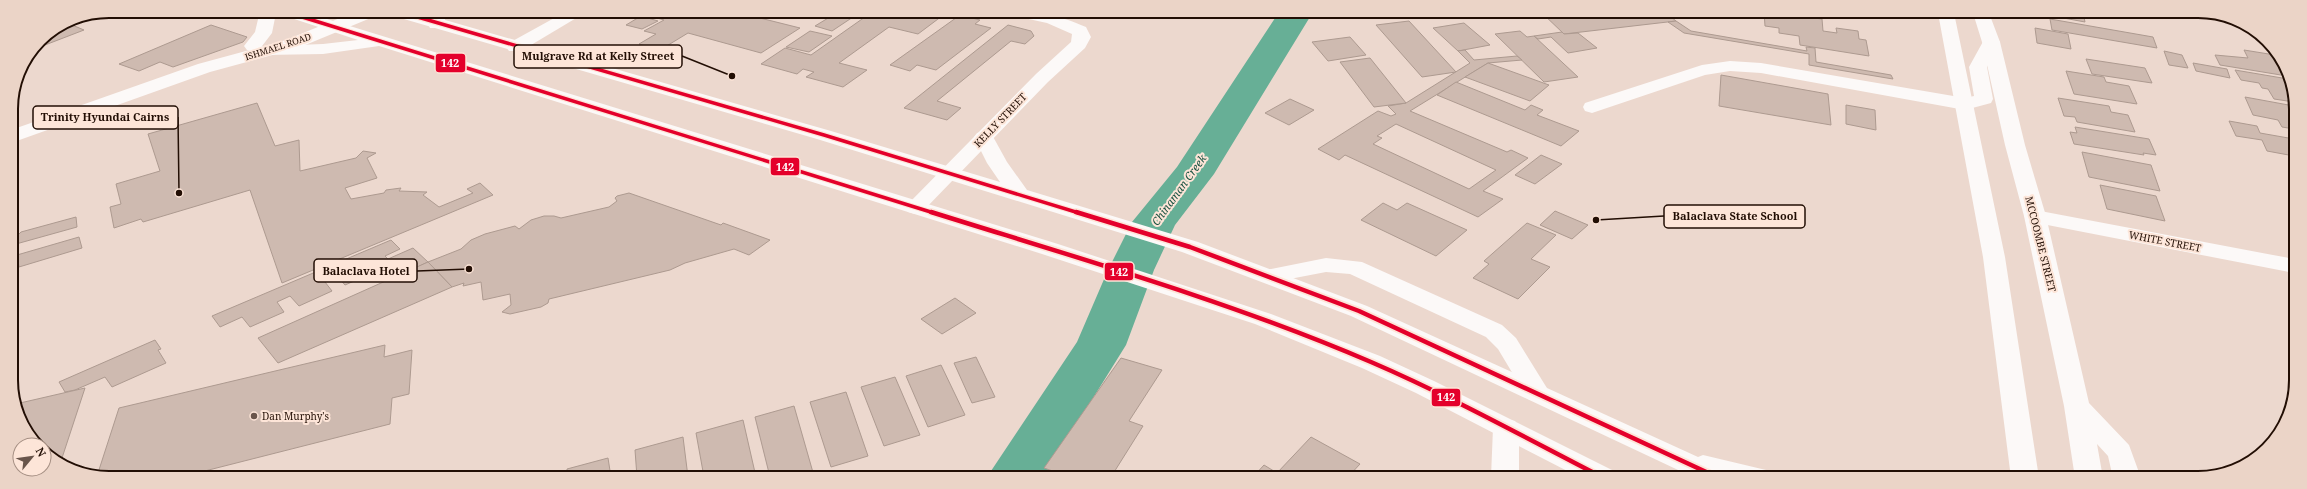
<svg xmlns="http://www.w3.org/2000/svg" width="2307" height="489" font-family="'Noto Serif',serif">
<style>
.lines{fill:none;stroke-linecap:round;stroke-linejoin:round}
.river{fill:#67af96;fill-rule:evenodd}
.building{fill:#cebab0;stroke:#ad9a90;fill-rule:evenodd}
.minor{fill:#fcf9f8;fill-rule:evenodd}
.major{fill:#fcf9f8;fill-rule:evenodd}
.bus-1-far1-casing{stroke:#fde5d8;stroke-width:6}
.bus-1-casing{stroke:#fde5d8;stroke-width:8}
.bus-1-far1{stroke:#e4002b;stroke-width:3.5}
.bus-1{stroke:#e4002b;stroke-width:4.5}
.poi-dot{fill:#69554b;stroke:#fde5d8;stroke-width:1.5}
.labels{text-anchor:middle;stroke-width:4;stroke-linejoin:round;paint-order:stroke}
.far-street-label{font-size:9px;fill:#220e04;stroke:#fde5d8}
.street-label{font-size:10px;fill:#220e04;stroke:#fde5d8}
.poi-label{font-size:10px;fill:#220e04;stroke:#fde5d8;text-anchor:start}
.water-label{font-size:11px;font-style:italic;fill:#185241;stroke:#fde5d8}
.rim{fill:none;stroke:#220e04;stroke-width:2}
.leader{fill:none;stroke:#220e04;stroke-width:1.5}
.callout-dot{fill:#220e04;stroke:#fde5d8;stroke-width:1.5}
.callout{fill:#fde5d8;stroke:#220e04;stroke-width:1.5}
.callout-label{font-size:11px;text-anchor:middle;font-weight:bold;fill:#220e04}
.line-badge{stroke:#fde5d8;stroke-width:1.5}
.badge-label{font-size:11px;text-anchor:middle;font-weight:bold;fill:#fff}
</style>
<rect width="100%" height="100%" fill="#ecd8ce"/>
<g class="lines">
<!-- river -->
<path class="river" d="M1279 12H1313L1214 174 1175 225 1154 270 1126 345 1044 477H987L1077 342 1108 270 1132 222 1177 167Z"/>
</g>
<!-- building -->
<g class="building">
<path d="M633 11 736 12 800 28 761 53 688 33 660 50 639 44 656 34 644 31 664 20Z"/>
<path d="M838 12 856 15 832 31 815 26Z"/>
<path d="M872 12 946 13 918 34 889 27 839 63 867 70 843 87 806 77 814 72 803 69 797 74 761 64 785 48 811 55Z"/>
<path d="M1541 12H1665L1676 21 1564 34Z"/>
<path d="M1764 12 1822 19 1823 31 1837 33 1836 28 1858 31 1859 39 1866 40 1869 56 1800 45 1799 36 1779 33V28L1765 26Z"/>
<path d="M2042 13H2083L2085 22 2042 14Z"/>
<path d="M2140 13H2165L2167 17Z"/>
<path d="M2185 13H2217L2222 19Z"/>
<path d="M960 15 980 20 975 24 991 28 936 70 917 65 910 71 890 65Z"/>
<path d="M641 16 658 21 642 29 626 25Z"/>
<path d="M2050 19 2153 37 2157 48 2052 30Z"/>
<path d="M1409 21 1456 72 1422 77 1376 25Z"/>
<path d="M1676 21 1691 31 1807 51 1806 47 1815 48 1816 62 1891 75 1893 79 1809 65V54L1684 33 1668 22Z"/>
<path d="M65 22 84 30 32 50 40 39Z"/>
<path d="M1464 23 1490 45 1458 51 1433 28Z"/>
<path d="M211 25 247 37 243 42 173 67 160 62 139 71 119 64Z"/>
<path d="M1008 25 1031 31 1034 36 1025 44 1011 41 937 101 961 108 947 120 904 108Z"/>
<path d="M2035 28 2068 34 2071 49 2037 43Z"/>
<path d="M810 31 832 36 809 52 786 47Z"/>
<path d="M1520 31 1527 37 1534 36 1578 77 1544 82 1495 34Z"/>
<path d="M1562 32 1564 34 1578 33 1597 48 1568 53 1551 37 1538 39 1534 36Z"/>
<path d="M1350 37 1366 55 1328 61 1312 42Z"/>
<path d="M1465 50 1474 60 1517 56 1522 60 1488 63 1410 111 1507 152 1511 150 1528 158 1483 191 1503 199 1478 217 1345 155 1339 160 1318 149 1378 111 1391 116 1396 114 1388 106 1406 103 1470 63 1458 51ZM1396 124 1496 170 1469 189 1373 144 1382 138 1377 136Z"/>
<path d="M2244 50 2275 55 2287 76 2220 65 2215 55 2248 58Z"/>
<path d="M2164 51 2182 55 2188 68 2169 65Z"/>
<path d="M1370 58 1406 103 1374 107 1340 62Z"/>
<path d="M2086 59 2145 68 2152 83 2092 74Z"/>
<path d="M1488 63 1549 85 1530 101 1465 77Z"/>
<path d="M2193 63 2227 69 2230 78 2196 71Z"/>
<path d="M2235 70 2288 79 2294 89V102L2274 99 2268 89 2262 88 2259 83 2241 80Z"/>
<path d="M2066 71 2104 77 2106 82 2129 86 2137 104 2074 94Z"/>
<path d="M1721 75 1828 94 1831 125 1719 106Z"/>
<path d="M1456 82 1525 110 1531 105 1543 110 1537 115 1579 131 1561 146 1437 95Z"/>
<path d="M2245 97 2294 106V129L2282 127 2278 120 2253 115Z"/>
<path d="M2058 98 2109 106 2111 112 2128 115 2135 132 2077 122 2075 117 2064 116Z"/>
<path d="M1290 99 1314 110 1289 125 1265 113Z"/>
<path d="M257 103 275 146 299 140 300 171 356 158 363 151 376 153 367 158 377 178 345 188 351 199 384 193 386 190 401 188 399 191 427 192 423 195 439 207 473 193 467 189 480 183 493 195 282 283 250 190 143 222 141 219 114 228 110 207 121 204 116 184 160 171 148 134Z"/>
<path d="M1846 105 1875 110 1876 130 1846 124Z"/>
<path d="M2229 121 2257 126 2260 133 2294 139V156L2267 151 2262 140 2236 136Z"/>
<path d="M2075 127 2149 139 2156 155 2143 153 2144 155 2074 144 2070 132 2077 133Z"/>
<path d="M2082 152 2151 165 2160 191 2089 177Z"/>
<path d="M1541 155 1562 164 1535 184 1515 175Z"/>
<path d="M2100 185 2156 196 2165 221 2107 209Z"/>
<path d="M629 193 721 225 723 223 770 240 749 255 734 249 685 263 670 270 549 299 548 303 541 307 510 314 502 312 511 305 510 294 483 300 481 282 463 286 464 283 452 287 428 262 461 249 471 240 485 234 515 226 519 229 531 220 544 216H554L561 218 609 207 617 201 615 198 617 196Z"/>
<path d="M1383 203 1397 210 1407 203 1467 230 1436 256 1361 220Z"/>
<path d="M1555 211 1588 225 1572 239 1540 225Z"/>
<path d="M76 217 77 227 16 244 17 236 21 232Z"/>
<path d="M1527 223 1556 235 1531 259 1550 267 1518 299 1473 278 1489 264 1484 261Z"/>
<path d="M79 237 82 248 19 267 17 255Z"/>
<path d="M391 240 400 249 385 256 393 264 345 285 337 276 325 282 332 291 299 306 290 296 277 302 284 312 250 327 242 317 220 327 212 316Z"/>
<path d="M413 248 428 262 403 274 388 259Z"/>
<path d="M428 262 452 287 278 363 258 338Z"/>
<path d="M955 298 976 313 942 334 921 319Z"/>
<path d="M155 340 161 349 158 350 166 363 112 387 105 377 75 390 65 392 59 382Z"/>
<path d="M385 345 384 357 412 350 409 394 392 398 390 424 185 476H97L119 408Z"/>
<path d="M976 357 995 397 972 403 954 363Z"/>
<path d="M1121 358 1162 370 1129 421 1143 426 1111 477H1070L1044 468Z"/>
<path d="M941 365 965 415 928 427 906 376Z"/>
<path d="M895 377 920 435 884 446 861 387Z"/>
<path d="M85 388 61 461 44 452V445H37L18 409 20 403Z"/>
<path d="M846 392 868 456 831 467 810 402Z"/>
<path d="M794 406 814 476 770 477 755 417Z"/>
<path d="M743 420 756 477H704L696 433Z"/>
<path d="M683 437 688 477H637L635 450Z"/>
<path d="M1311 437 1360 464 1348 477H1253L1264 465 1277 473Z"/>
<path d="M608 458 611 477H567V469Z"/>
</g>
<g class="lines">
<!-- minor -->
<g class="minor">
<path d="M357 11H380L378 15 298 48 210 72 11 143V130L198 64 286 40Z"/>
<path d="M432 11H448L442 28H430L428 24Z"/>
<path d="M567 11H588L521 51H509L506 47 509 43Z"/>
<path d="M1013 12C1045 12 1057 15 1086 27L1091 37 1085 48 1048 82 922 212 915 214 908 212 904 208 908 204 1036 74 1071 42 1072 34 1047 23 1015 16Z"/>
<path d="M1991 37 1997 38 2000 42 1987 67 1993 99 1991 103 1965 110 1761 73 1730 71 1705 75 1592 113 1585 111 1583 107 1585 103 1702 65 1730 61 1761 63 1965 98 1974 96 1969 67 1985 38Z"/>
<path d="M2035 210 2294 259V273L2027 221 2024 216 2027 211Z"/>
<path d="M1326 258 1362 262 1502 325 1516 338 1550 393 1546 399 1537 402 1528 399 1498 349 1486 337 1350 274 1326 272 1269 283 1261 281 1258 276 1261 271Z"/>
<path d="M1506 419 1515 421 1519 428V477H1491L1493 428 1497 421Z"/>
</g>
<!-- major -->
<g class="major">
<path d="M260 11H301L1058 244 1271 314 1380 356 1434 381 1612 470 1616 477H1579L1416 393 1362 368 1255 324 1042 254 379 46 323 54 265 55 262 51 265 47 271 46 323 44 358 40 276 13 272 33 259 50H247L244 46 255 32Z"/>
<path d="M388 11H414L831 131 1000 182 987 163 974 137 977 133 984 131 991 133 1007 162 1027 190 1198 242 1367 306 1698 457 1703 455 1766 470 1770 477H1693L1351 316 1182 252 817 139 390 15Z"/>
<path d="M1938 13H1954L2005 257 2039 478H2011L1983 257Z"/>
<path d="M1973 13H1989L2000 42 2025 145 2046 216 2089 403 2129 445 2141 478H2113L2108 456 2097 444 2103 478H2075L2064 406 2024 216 2005 145 1982 42Z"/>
</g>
<!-- bus-1-far1 casing -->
<g class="bus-1-far1-casing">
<g id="bus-1-far1">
<path d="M283 11 934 213"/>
<path d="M397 11 824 135 1079 213"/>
</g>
</g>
<!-- bus-1 casing -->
<g class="bus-1-casing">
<g id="bus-1">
<path d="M931 212C1078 258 1229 301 1371 362 1450 396 1526 438 1602 477"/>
<path d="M1076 212 1190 247 1359 311 1717 477"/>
</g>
</g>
<!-- bus-1-far1 -->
<use href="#bus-1-far1" class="bus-1-far1"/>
<!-- bus-1 -->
<use href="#bus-1" class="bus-1"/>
</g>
<!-- markers -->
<circle class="poi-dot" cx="254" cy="416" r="4"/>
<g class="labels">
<!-- far-street labels -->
<g class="far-street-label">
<text transform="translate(278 47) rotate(-18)" y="3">ISHMAEL ROAD</text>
</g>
<!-- street labels -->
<g class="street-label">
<text transform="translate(1000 120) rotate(-46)" y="4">KELLY STREET</text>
<text transform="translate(2165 241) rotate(11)" y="4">WHITE STREET</text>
<text transform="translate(2041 244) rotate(76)" y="4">MCCOOMBE STREET</text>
</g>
<!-- poi labels -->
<g class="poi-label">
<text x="262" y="420">Dan Murphy's</text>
</g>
<!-- water labels -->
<g class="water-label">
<text transform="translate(1179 190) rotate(-54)" y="4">Chinaman Creek</text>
</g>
</g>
<!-- crop -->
<path d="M0 0H2307V489H0ZM109 18H2198A91 91 0 0 1 2289 109V380A91 91 0 0 1 2198 471H109A91 91 0 0 1 18 380V109A91 91 0 0 1 109 18Z" fill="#ebd4c7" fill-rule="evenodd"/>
<path class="rim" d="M109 18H2198A91 91 0 0 1 2289 109V380A91 91 0 0 1 2198 471H109A91 91 0 0 1 18 380V109A91 91 0 0 1 109 18Z"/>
<!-- callouts -->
<path class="leader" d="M732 76L682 56M179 193L178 117M1596 220L1664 216M469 269L417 271"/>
<g class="callout-dot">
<circle cx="732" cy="76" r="4"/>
<circle cx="179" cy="193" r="4"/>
<circle cx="1596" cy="220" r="4"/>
<circle cx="469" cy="269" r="4"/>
</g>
<g class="callout">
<rect x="514" y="45" width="168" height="23" rx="4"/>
<rect x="33" y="106" width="145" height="23" rx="4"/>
<rect x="1664" y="205" width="141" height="23" rx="4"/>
<rect x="314" y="259" width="103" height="23" rx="4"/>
</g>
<g class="callout-label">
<text x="598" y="60">Mulgrave Rd at Kelly Street</text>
<text x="105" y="121">Trinity Hyundai Cairns</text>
<text x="1735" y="220">Balaclava State School</text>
<text x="366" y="275">Balaclava Hotel</text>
</g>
<g class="line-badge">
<rect x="435" y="53" width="31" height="20" rx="4" fill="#e4002b"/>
<rect x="770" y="157" width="30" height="19" rx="4" fill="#e4002b"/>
<rect x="1104" y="262" width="30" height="19" rx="4" fill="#e4002b"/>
<rect x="1431" y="388" width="30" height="19" rx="4" fill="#e4002b"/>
</g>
<g class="badge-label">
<text x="450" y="67">142</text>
<text x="785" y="171">142</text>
<text x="1119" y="276">142</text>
<text x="1446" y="401">142</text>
</g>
<!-- north arrow -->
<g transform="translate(32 457) rotate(61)"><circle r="19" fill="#fde5d8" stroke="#a58f83"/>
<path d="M0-3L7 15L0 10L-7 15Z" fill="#69554b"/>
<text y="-6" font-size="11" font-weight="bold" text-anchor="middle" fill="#220e04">N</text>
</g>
</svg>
